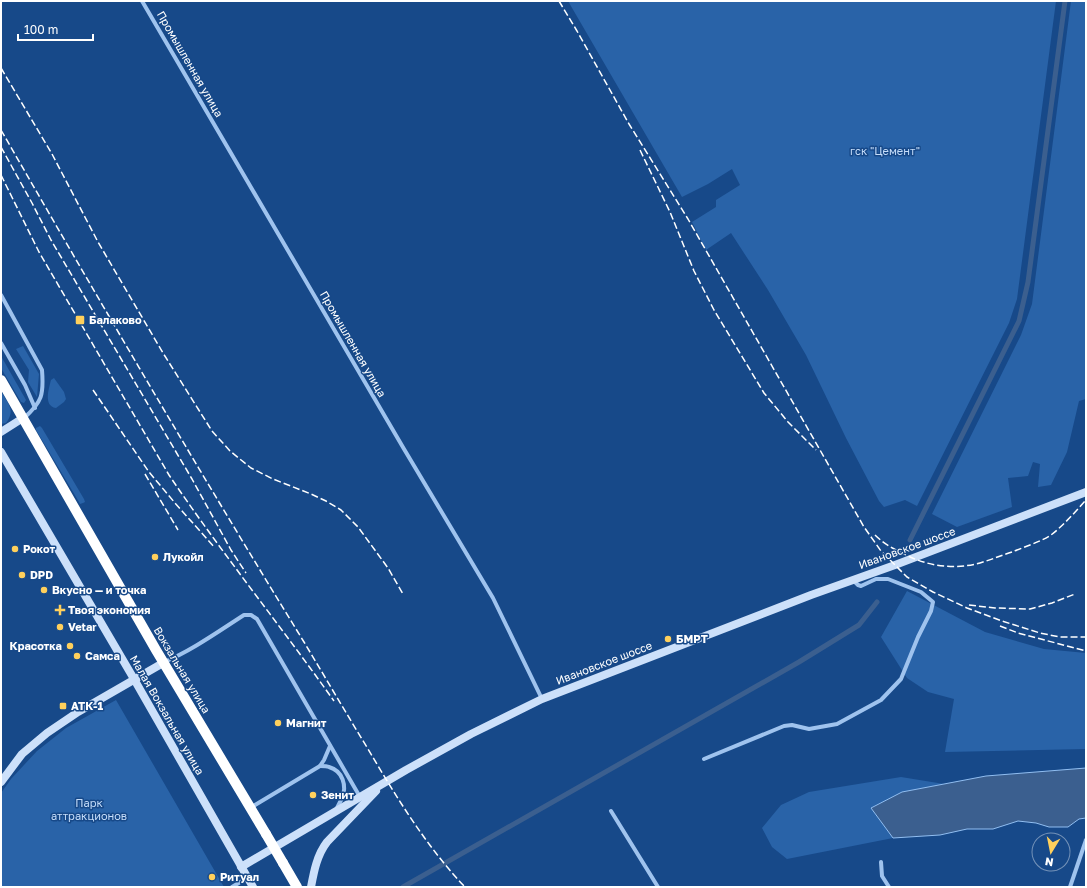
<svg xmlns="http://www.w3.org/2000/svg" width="1087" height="888" font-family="'Golos Text',sans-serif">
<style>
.green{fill:#2963a8}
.water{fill:#3b5f8f;stroke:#91bef1}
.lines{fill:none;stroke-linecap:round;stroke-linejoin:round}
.canal{stroke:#3b5f8f;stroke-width:5}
.street{stroke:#9fc3ee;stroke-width:4}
.secondary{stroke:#cce0fa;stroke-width:8}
.highway{stroke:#fff;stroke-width:10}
.rail{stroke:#fff;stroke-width:1.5;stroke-dasharray:7 3;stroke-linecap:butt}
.highway-bridge{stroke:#fff;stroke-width:10}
.poi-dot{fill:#ffd05c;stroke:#174989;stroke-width:1.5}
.labels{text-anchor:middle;stroke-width:3;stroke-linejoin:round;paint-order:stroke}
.street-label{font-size:11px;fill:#fff;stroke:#174989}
.park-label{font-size:11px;fill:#c5ddfa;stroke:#174989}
.poi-label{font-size:11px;font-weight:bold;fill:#fff;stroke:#174989;text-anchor:start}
</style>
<rect width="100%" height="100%" fill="#174989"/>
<!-- green -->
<g class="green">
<path d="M568 1H1056L1017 299 1009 323 917 506 905 500 884 507 879 501 846 438 806 355 768 290 731 233 706 250 692 222 716 207V200L740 185 732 169 708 184 682 197Z"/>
<path d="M1071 1H1086V399L1079 401 1067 452 1051 485 1038 487 1040 464 1033 462 1028 476 1008 478 1012 507 957 527 932 514 1021 335 1032 304Z"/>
<path d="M23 346 39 374 37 397 28 382 29 370 16 349Z"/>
<path d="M1 356 26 400 24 403 21 402 1 368Z"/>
<path d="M54 378 64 392 66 399 64 402 56 408C43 406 49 388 51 380Z"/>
<path d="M1 391C8 404 16 410 6 423L1 424Z"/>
<path d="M40 426 42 428 84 499 85 502 83 503 80 504 79 502 36 430V428Z"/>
<path d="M907 591 985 632 1044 649 1086 653V749L945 752 954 699 928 692 907 678 881 637Z"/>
<path d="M116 700 224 887H1V793L11 779 37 751 56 736 66 728Z"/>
<path d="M901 777 944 784 902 792 871 808 893 838 787 859 772 847 762 828 781 805 809 792Z"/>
</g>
<!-- water -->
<path class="water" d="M1086 768V818L1079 819 1068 827H1049L1036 823 1018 821 993 829H967L940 835 893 838 871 808 902 792 986 776Z"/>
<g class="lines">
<!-- canal -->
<g class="canal">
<path d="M910 540 1019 321 1028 282 1065 1"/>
<path d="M403 887 799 662 859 625 877 602"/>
</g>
<!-- street -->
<g class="street">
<path d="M142 1 404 449 493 598 542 699"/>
<path d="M1 295 42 370C44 395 42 402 24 418"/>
<path d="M1 343 25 385 35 408"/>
<path d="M164 662C191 651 219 631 244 615H251L257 619 360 797"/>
<path d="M704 759 784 726 792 725 809 729 837 724 881 700 901 679 918 637 931 611 933 602 921 592 888 579H876L861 586 858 585 853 580"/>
<path d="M320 766C323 766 327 766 329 767 343 771 347 786 342 798 340 802 338 806 336 810"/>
<path d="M250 808 320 766 324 760 330 746"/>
<path d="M611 811 658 887"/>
<path d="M881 862 882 876 889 887"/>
<path d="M232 887 247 878"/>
<path d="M1070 887 1086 840"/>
</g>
<!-- secondary -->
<g class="secondary">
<path d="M1 432 23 418"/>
<path d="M1 452 134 679 253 887"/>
<path d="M1 782 22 754 47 733 78 712 163 663"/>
<path d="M241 867 406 770 471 734 542 699 811 595 895 565 1086 492"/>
<path d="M311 887C314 871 317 855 327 842L376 791"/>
</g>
<!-- highway -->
<g class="highway">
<path d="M1 380 156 650 266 834"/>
<path d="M283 863 297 887"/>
</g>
<!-- rail -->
<g class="rail">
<path d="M559 1 577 31 629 124 688 219 864 527 881 551 907 577 933 592 967 608 1002 621 1040 633 1060 637H1086"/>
<path d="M1 68 52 154 98 242 163 353 212 431 230 451 251 468 273 479 311 494 326 501 341 510 358 527 388 568 403 594"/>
<path d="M1 130C100 302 200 473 304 642 325 677 346 713 368 749 397 798 426 846 465 887"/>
<path d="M1 147 32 203 51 240 192 479 231 550 246 573"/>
<path d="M640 150 670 212 694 271 714 310 764 393 788 422 816 450"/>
<path d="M1 175 39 252 169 475C221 552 280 625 334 701"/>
<path d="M93 390 149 472 175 503 215 548"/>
<path d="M145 474 178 530"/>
<path d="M875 535C885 545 896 550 908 556 931 567 958 570 983 562 993 559 1002 555 1012 552 1024 547 1040 542 1051 535 1064 525 1075 512 1086 500"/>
<path d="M969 605 995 608 1030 609 1052 603 1075 594"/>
<path d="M1000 626 1018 633 1086 651"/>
</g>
<!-- highway-bridge -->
<path class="highway-bridge" d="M266 834 283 863"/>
</g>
<!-- markers -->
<g class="poi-dot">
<rect x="75" y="315" width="10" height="10" rx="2"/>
<circle cx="15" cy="549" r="4"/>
<circle cx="155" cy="557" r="4"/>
<circle cx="22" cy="575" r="4"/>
<circle cx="44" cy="590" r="4"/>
<path d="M58 604h4v4h4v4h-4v4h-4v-4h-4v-4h4z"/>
<circle cx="60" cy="627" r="4"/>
<circle cx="668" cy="639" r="4"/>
<circle cx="70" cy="646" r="4"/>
<circle cx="77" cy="656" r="4"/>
<rect x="59" y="702" width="8" height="8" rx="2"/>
<circle cx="278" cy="723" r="4"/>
<circle cx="313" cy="795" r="4"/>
<circle cx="212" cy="877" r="4"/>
</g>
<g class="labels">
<!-- street labels -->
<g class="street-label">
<text transform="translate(190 64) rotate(60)" y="4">Промышленная улица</text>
<text transform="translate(353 344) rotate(60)" y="4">Промышленная улица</text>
<text transform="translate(907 548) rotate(-20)" y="4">Ивановское шоссе</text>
<text transform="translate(604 663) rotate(-21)" y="4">Ивановское шоссе</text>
<text transform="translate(182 670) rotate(59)" y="4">Вокзальная улица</text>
<text transform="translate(167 715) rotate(60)" y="4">Малая Вокзальная улица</text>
</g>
<!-- park labels -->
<g class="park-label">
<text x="885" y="155">гск "Цемент"</text>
<text x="89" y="807">Парк<tspan x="89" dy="13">аттракционов</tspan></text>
</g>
<!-- poi labels -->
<g class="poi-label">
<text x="89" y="324">Балаково</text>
<text x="23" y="553">Рокот</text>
<text x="163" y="561">Лукойл</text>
<text x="30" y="579">DPD</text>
<text x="52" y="594">Вкусно — и точка</text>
<text x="68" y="614">Твоя экономия</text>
<text x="68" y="631">Vetar</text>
<text x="676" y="643">БМРТ</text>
<text x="62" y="650" text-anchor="end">Красотка</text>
<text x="85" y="660">Самса</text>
<text x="71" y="710">АТК-1</text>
<text x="286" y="727">Магнит</text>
<text x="321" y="799">Зенит</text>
<text x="220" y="881">Ритуал</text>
</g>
</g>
<!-- border -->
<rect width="1087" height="888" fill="none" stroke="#ffffff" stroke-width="4"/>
<!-- north arrow -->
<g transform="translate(1051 852) rotate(190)"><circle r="19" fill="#174989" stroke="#7492b8"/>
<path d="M0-3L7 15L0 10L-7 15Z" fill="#ffd05c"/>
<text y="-6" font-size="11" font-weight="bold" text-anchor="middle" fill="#ffffff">N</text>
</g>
<!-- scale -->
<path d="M18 34v6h75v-6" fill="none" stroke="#ffffff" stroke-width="2"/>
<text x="24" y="34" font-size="12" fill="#ffffff" stroke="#174989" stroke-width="3" paint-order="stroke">100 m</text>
</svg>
